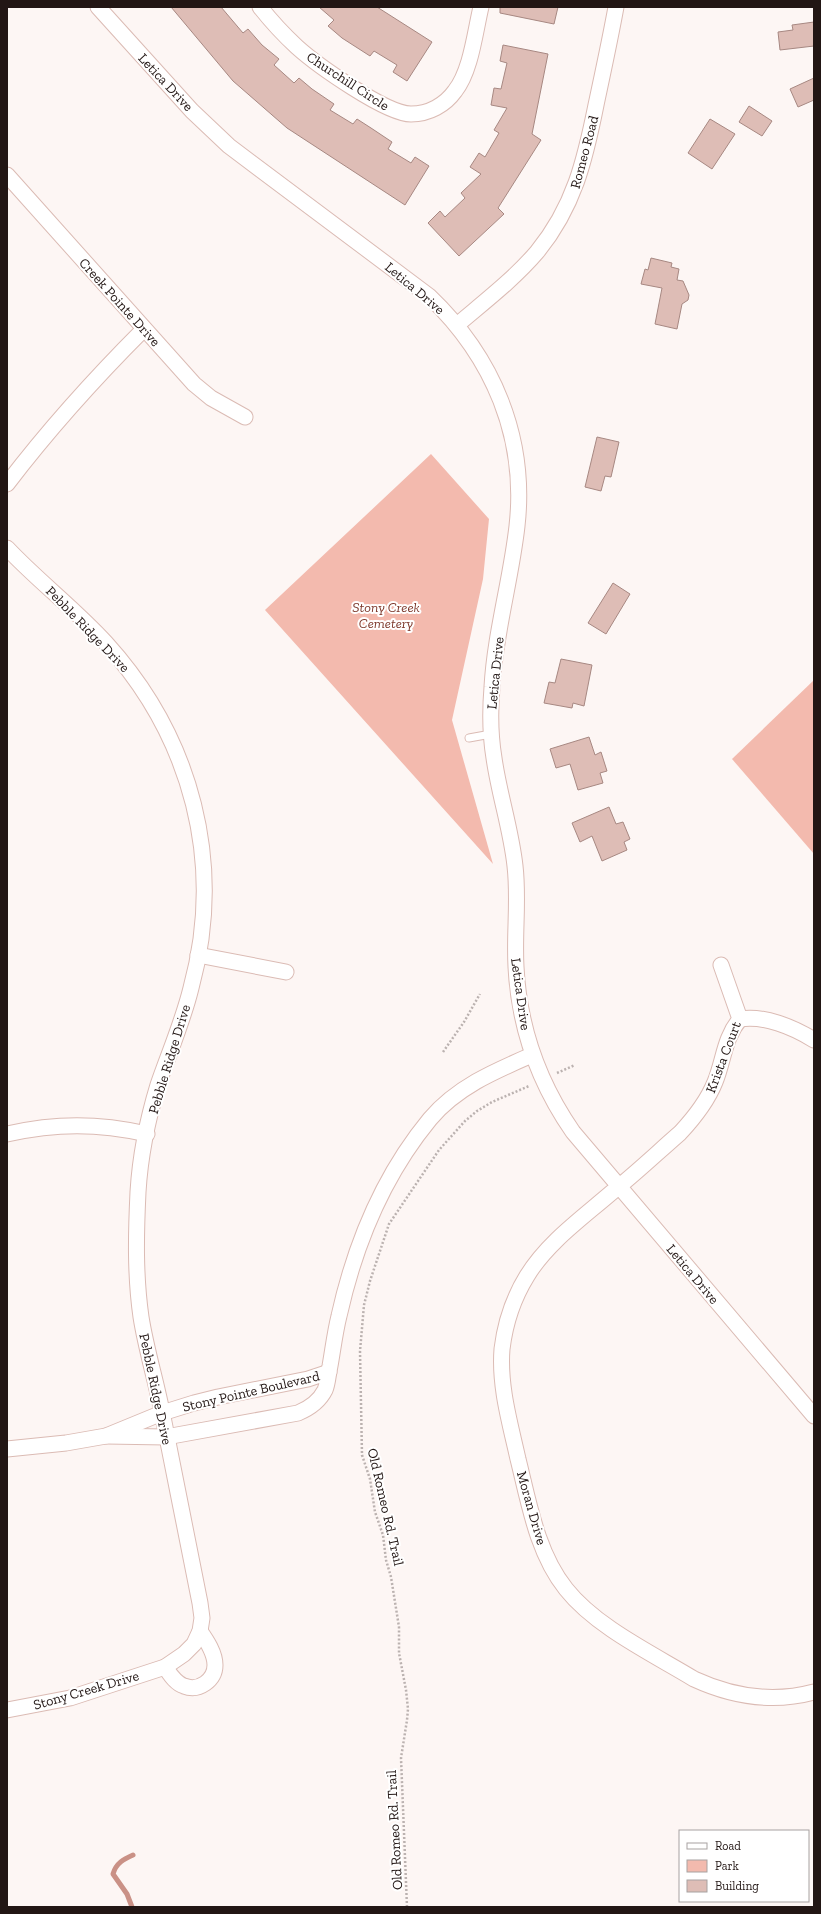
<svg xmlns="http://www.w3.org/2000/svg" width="821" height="1914" font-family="'Zilla Slab',serif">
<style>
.green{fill:#f3baae}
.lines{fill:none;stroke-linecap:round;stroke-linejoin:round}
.stream{stroke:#ca9186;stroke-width:5}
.building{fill:#debdb6;stroke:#a78882}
.service-casing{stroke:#dbbbb4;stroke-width:9}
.minor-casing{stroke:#dbbbb4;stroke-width:17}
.path{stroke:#bbb2b0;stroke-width:2.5;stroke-dasharray:2 2;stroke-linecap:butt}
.service{stroke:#fff;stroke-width:7}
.minor{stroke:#fff;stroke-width:15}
.labels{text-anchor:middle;stroke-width:4;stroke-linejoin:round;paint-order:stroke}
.street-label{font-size:14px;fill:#221614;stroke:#fff}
.park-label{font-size:14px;font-style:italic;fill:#7c3629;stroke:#fff}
</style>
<rect width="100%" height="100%" fill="#fdf6f4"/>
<!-- green -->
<g class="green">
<path d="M431 454 489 519 483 579 452 720 493 864 265 610Z"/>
<path d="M814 680V854L732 759Z"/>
</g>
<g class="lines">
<!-- stream -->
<path class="stream" d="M132 1907 127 1894 113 1874C116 1863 124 1859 133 1855"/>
</g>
<!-- building -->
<g class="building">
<path d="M171 7H221L243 33 248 29 262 45 279 59 274 65 294 83 299 78 312 89 334 104 330 110 353 124 357 119 371 128 392 142 388 149 411 163 415 157 429 166 405 205 287 128 233 81Z"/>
<path d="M319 7H377L432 42 407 81 393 72 397 65 374 51 370 56 342 38 328 26 334 20Z"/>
<path d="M500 7H558L554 24 500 13Z"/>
<path d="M814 22V46L780 50 778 32 793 30 792 25Z"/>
<path d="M503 45 548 54 532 134 541 140 498 208 504 214 459 256 428 223 440 211 445 217 465 198 461 193 481 174 470 167 479 153 485 157 499 133 494 130 507 108 491 105 494 88 501 89 507 63 500 61Z"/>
<path d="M814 78V100L798 107 790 89Z"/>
<path d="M749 106 772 121 762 136 739 122Z"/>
<path d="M710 119 735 134 712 169 688 153Z"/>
<path d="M651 258 672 263 671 267 679 269 677 280 683 281 689 295 688 300 682 304 677 329 655 324 662 288 641 284 645 269 648 270Z"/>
<path d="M597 437 619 442 611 477 605 476 601 491 585 487Z"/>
<path d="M613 583 630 594 606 634 588 623Z"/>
<path d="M561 659 592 665 584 706 573 703 572 708 544 703 549 682 555 683Z"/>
<path d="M589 737 595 755 601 752 607 771 600 773 603 783 578 790 570 764 556 768 550 749Z"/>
<path d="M609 807 616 824 623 822 630 839 624 842 627 850 602 861 592 836 580 842 572 823Z"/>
</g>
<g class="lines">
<!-- service casing -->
<g class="service-casing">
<path id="service" d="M469 738 491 734"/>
</g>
<!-- minor casing -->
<g class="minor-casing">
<g id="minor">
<path d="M98 7 192 111 229 146 429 296C493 357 527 437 517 526 511 580 495 633 492 687 490 711 490 734 494 758 499 794 511 829 515 866 519 900 514 933 516 967 519 1026 539 1083 573 1132L814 1416"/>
<path d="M260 7C271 21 284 35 297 47 317 65 386 114 411 114 429 114 445 105 455 91 471 71 475 32 481 7"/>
<path d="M7 175 194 384 211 398 245 417"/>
<path d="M457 325C484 302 514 279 537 252 574 207 585 160 596 105 603 72 610 40 616 7"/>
<path d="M7 484C49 429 95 378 144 329"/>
<path d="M7 548C38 581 75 609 106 643 192 738 225 863 191 988 183 1021 169 1053 158 1085 148 1118 140 1158 138 1192 136 1234 135 1275 141 1317 146 1349 156 1381 162 1412 175 1476 187 1539 200 1603L202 1618 200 1631 194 1644 184 1654 165 1667 70 1698 7 1710"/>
<path d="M198 955 286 972"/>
<path d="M721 965 740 1019C724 1038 724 1060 715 1082 707 1102 694 1118 680 1133 657 1153 635 1174 611 1193 582 1218 547 1243 527 1276 514 1297 505 1324 502 1349 499 1386 510 1423 518 1459 529 1503 537 1553 566 1589 596 1627 653 1654 694 1679 733 1697 773 1703 814 1692"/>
<path d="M740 1019C764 1015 793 1027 814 1040"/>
<path d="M7 1134C56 1123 98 1123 147 1134"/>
<path d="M106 1436 166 1437 298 1413C310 1408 319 1402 325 1390 328 1383 328 1374 330 1366 333 1349 335 1332 339 1316 355 1244 383 1176 430 1119 457 1087 495 1071 532 1055"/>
<path d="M7 1449 66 1443 106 1436 162 1413 194 1403 218 1397 308 1379 329 1372"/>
<path d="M165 1667C170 1674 175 1683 184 1686 199 1692 215 1680 215 1665 215 1653 207 1641 200 1631"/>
</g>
</g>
<!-- path -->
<g class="path">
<path d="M443 1052 464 1022 480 994"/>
<path d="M557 1073 575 1065"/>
<path d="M407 1907 401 1758 407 1720 408 1709 406 1690 399 1653V1627L391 1577 386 1560 383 1535 375 1512 370 1479 362 1455 360 1351 364 1305 370 1281 389 1224 439 1150 465 1121 477 1111 492 1102 529 1086"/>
</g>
<!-- service -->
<use href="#service" class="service"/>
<!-- minor -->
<use href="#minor" class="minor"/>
</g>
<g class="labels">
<!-- street labels -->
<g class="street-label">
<text transform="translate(348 81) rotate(33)" y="5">Churchill Circle</text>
<text transform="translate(166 82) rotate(47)" y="5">Letica Drive</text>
<text transform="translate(584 152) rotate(-75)" y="5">Romeo Road</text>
<text transform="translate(415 288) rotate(40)" y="5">Letica Drive</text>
<text transform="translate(120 302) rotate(48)" y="5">Creek Pointe Drive</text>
<text transform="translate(88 629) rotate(46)" y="5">Pebble Ridge Drive</text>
<text transform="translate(495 673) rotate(-84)" y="5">Letica Drive</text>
<text transform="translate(521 994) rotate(82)" y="5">Letica Drive</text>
<text transform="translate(723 1057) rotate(-69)" y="5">Krista Court</text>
<text transform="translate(169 1059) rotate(-73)" y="5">Pebble Ridge Drive</text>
<text transform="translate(693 1274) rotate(50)" y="5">Letica Drive</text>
<text transform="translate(156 1389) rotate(78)" y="5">Pebble Ridge Drive</text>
<text transform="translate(251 1391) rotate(-13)" y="5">Stony Pointe Boulevard</text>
<text transform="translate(386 1507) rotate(77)" y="5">Old Romeo Rd. Trail</text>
<text transform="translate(532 1508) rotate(74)" y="5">Moran Drive</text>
<text transform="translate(86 1690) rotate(-16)" y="5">Stony Creek Drive</text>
<text transform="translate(394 1830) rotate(-93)" y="5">Old Romeo Rd. Trail</text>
</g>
<!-- park labels -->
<g class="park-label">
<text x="386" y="612">Stony Creek<tspan x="386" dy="16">Cemetery</tspan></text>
</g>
</g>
<!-- border -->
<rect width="821" height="1914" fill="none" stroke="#221614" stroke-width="16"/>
<!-- legend -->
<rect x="679" y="1830" width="130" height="72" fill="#ffffff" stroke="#a7a2a1"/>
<rect x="687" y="1843" width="20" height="6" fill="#ffffff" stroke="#a7a2a1"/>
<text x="715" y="1850" font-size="12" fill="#221614">Road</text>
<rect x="687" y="1860" width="20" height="12" fill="#f3baae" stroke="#a7a2a1"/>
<text x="715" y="1870" font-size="12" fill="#221614">Park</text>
<rect x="687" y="1880" width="20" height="12" fill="#debdb6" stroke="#a7a2a1"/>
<text x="715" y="1890" font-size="12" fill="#221614">Building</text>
</svg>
